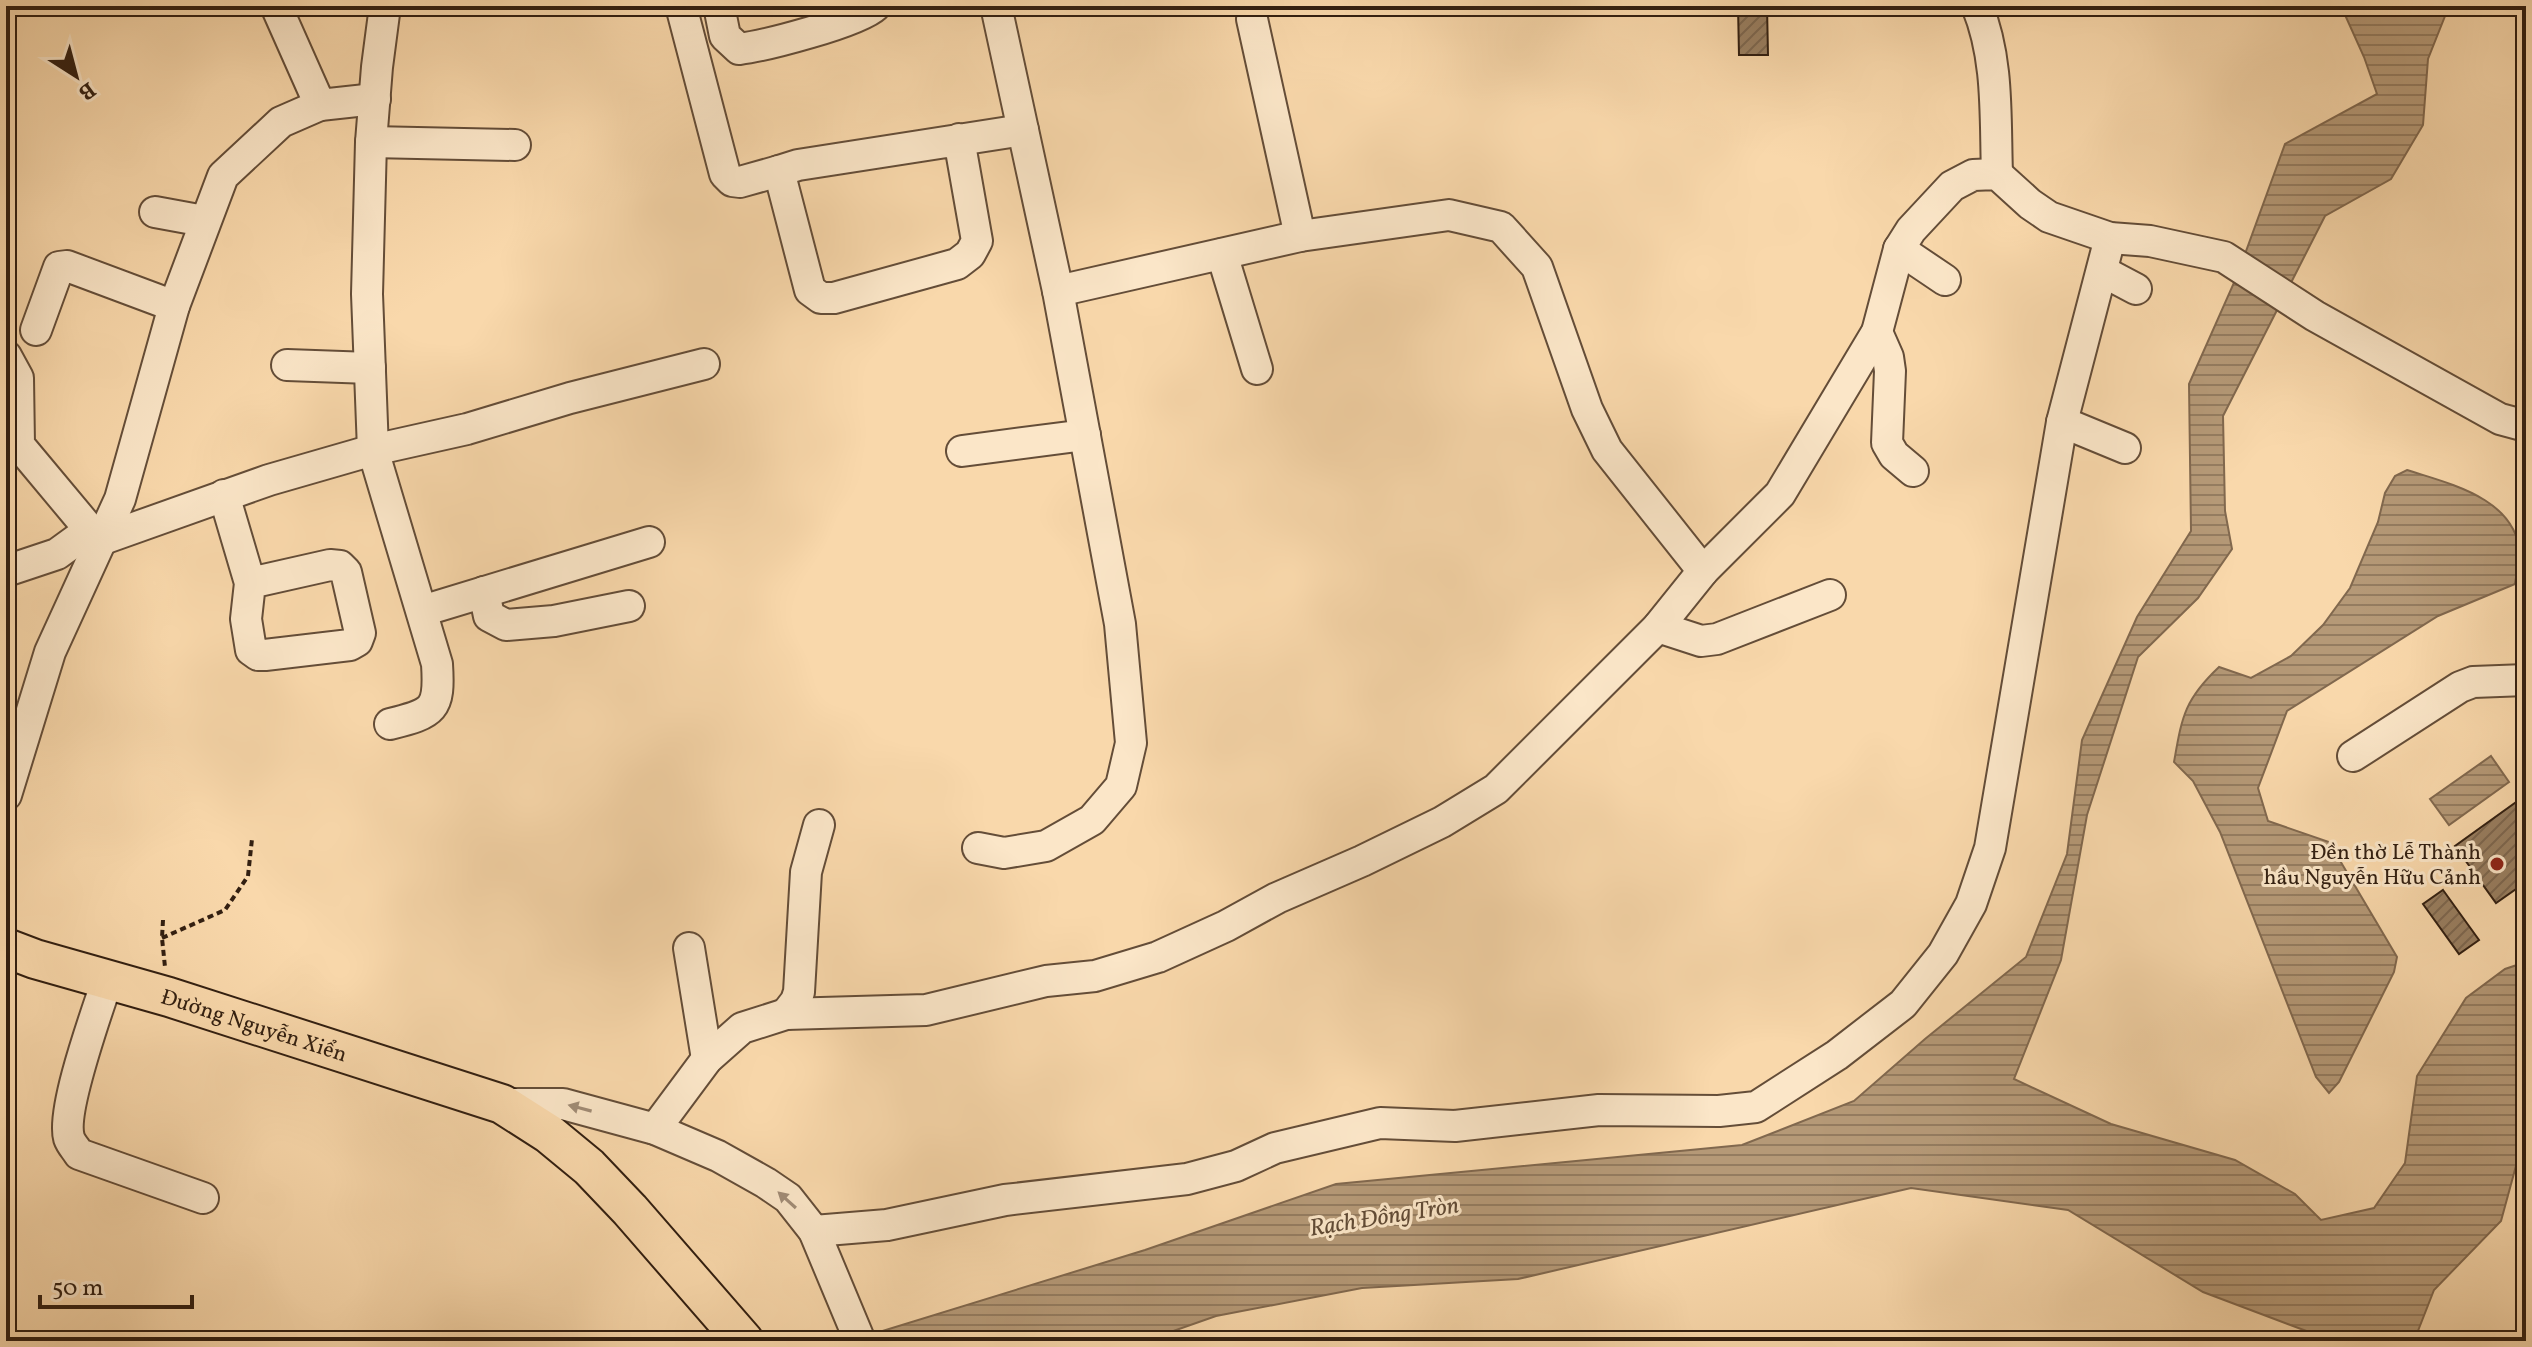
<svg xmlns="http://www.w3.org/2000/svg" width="2532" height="1347" font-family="Vollkorn,serif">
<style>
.water{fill:url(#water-rules);stroke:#81684e;stroke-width:2}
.building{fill:url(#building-hatch);stroke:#321f11;stroke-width:2}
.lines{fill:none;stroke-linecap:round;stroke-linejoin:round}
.minor-casing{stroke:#644d38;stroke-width:34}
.major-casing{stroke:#321f11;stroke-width:42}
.path{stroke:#321f11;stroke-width:4;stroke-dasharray:6 4;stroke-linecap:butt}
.minor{stroke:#fbe6c8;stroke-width:30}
.major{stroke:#f9d8ab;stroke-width:38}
.oneway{fill:#a18c76}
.poi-dot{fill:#8f2418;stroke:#fbe6c8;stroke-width:3}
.labels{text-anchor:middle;stroke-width:6;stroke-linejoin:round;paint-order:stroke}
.poi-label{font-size:22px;fill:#321f11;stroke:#fbe6c8;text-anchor:end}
.street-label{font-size:22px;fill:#321f11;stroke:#fbe6c8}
.water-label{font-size:24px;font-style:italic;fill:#604a35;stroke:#fbe6c8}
</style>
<defs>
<pattern id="water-rules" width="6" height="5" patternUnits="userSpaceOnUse" patternTransform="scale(2)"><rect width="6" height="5" fill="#b59977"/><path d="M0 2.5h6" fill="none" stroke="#947c60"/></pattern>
<pattern id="building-hatch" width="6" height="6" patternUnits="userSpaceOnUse" patternTransform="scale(2)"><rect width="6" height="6" fill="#997f61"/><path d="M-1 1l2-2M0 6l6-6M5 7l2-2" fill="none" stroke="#7d674f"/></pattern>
</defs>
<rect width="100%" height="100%" fill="#f9d8ab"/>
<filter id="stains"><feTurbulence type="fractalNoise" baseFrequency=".0025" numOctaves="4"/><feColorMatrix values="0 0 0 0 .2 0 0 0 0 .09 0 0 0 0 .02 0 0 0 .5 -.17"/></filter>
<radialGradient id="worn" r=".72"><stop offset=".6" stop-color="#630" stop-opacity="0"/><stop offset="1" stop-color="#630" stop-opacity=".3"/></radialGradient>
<!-- water -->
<g class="water">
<path d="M2341 6H2449L2428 59 2423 125 2391 179 2325 216 2223 416 2225 511 2232 549 2198 598 2138 657 2087 815 2061 960 2014 1079 2111 1124 2235 1160 2295 1194 2321 1220 2374 1208 2405 1163 2417 1076 2466 998 2505 969 2526 962V1129L2501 1221 2434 1290 2414 1341H2375L2369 1338 2317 1335 2203 1292 2068 1210 1911 1188 1518 1279 1362 1288 1216 1316 1145 1341H850L1145 1250 1336 1184 1742 1145 1854 1101 1925 1039 2026 957 2067 854 2082 740 2137 617 2191 531 2189 384 2237 276 2285 144 2377 94 2364 57Z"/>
<path d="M2407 470C2450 484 2516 498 2520 554 2520 563 2516 575 2515 584L2438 616 2287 711 2258 788 2268 821 2329 842 2397 957 2394 972 2339 1082 2329 1093 2316 1077 2220 832 2193 781 2174 762C2182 717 2184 700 2219 667L2251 678 2291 656 2323 625 2350 588 2378 522 2385 493 2395 476Z"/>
<path d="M2491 756 2509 782 2449 825 2430 799Z"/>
</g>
<!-- building -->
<g class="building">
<path d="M1738 6H1767L1768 55H1739Z"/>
<path d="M2526 795V882L2496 903 2455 846Z"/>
<path d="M2443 890 2479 940 2459 954 2423 904Z"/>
</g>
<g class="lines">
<!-- minor casing -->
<g class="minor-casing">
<g id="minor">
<path d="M276 6 320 105 375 99"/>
<path d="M385 6 377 67 371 142 367 294 373 450 437 664C440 710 434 713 390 724"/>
<path d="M681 6 725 174 732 181 740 182 779 171"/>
<path d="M719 6 725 36 739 49C764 46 858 22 875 6"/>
<path d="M1977 6C1999 59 1995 118 1997 174"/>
<path d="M1252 19 1300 236"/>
<path d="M959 139 977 241 970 254 957 264 834 298H821L810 290 779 171 798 165 1023 130"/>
<path d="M371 142 515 145"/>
<path d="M155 212 204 221"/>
<path d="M1899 249 1945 280"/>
<path d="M1222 254 1257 369"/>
<path d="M2102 271 2136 289"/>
<path d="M1058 291 1300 236 1449 215 1501 227 1537 267 1587 409 1607 450 1703 571"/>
<path d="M36 330 59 267 67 266 174 306"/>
<path d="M1877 332 1888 357 1890 371 1887 443 1894 455 1913 471"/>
<path d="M6 356 18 378 19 445 90 530 103 539"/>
<path d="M287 365 370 368"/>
<path d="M2062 422 2125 448"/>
<path d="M962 451 1085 435"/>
<path d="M224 495 250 583 246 619 251 650 258 655H265L350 645 357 641 360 633 346 572 340 566 330 565 250 583"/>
<path d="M103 539 269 480 373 450 467 429 570 398 704 364"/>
<path d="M6 571 57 554 90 530"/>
<path d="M484 592 489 616 506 625 554 621 629 606"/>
<path d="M422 611 649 542"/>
<path d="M1658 627 1701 641 1717 639 1830 595"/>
<path d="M2353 756 2460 687 2473 682 2526 680"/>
<path d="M6 795 50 652 120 499 174 306 223 176 281 122 320 105"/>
<path d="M978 848 1004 853 1046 846 1092 820 1121 786 1131 743 1120 624 1058 291 996 6"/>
<path d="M689 948 707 1059"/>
<path d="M107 981C97 1012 61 1110 69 1138 71 1144 76 1149 79 1154L203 1198"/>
<path d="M786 1014 796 1001 799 992 806 872 819 825"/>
<path d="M502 1104H563L655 1129 718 1156 766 1183 788 1198 814 1231 860 1341"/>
<path d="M655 1129 707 1059 742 1028 786 1014 926 1010 1046 981 1095 976 1158 957 1226 926 1277 898 1362 861 1442 822 1496 789 1658 627 1703 571 1780 494 1877 332 1899 249 1911 230 1952 186 1973 175 1997 174 2030 204 2049 217 2110 238 2150 241 2224 257 2315 316 2500 419 2526 426"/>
<path d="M814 1231 887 1225 1005 1200 1187 1179 1236 1166 1275 1148 1380 1123 1455 1126 1599 1110 1719 1111 1756 1107 1837 1055 1903 1004 1943 954 1971 904 1990 848 2062 422 2110 238"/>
</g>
</g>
<!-- major casing -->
<g class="major-casing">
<g id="major">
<path id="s1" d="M6 948 35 959 169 997 502 1104 549 1134 589 1167 630 1210 744 1341"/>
</g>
</g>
<!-- path -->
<g class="path">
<path d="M163 920 162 938 165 967"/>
<path d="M162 938 225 910 248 876 252 839"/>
</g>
<!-- minor -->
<use href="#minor" class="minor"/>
<!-- major -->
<use href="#major" class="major"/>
</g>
<!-- one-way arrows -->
<defs><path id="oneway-solid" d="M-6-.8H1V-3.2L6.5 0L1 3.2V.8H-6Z" transform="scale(2)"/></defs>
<g class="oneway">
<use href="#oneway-solid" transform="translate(580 1108) rotate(-165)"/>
<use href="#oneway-solid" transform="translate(787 1200) rotate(-138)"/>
</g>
<!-- markers -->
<circle class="poi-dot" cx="2497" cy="864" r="8"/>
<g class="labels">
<!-- poi labels -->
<g class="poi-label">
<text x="2481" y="859">Đền thờ Lễ Thành<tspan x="2481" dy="25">hầu Nguyễn Hữu Cảnh</tspan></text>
</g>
<!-- street labels -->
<g class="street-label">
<text dy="8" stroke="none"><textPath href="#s1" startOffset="260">Đường Nguyễn Xiển</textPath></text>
</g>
<!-- water labels -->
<g class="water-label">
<text transform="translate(1384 1216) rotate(-9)" y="8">Rạch Đồng Tròn</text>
</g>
</g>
<!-- margin -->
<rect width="2532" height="1347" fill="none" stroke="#f9d8ab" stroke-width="32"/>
<rect x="8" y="8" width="2516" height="1331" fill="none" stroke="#321f11" stroke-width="4"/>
<rect x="16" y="16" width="2500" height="1315" fill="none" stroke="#321f11" stroke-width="2"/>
<!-- north arrow -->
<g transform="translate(76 76) rotate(144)" stroke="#fbe6c8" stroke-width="6" paint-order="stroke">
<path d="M0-6L14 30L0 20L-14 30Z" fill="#321f11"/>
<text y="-12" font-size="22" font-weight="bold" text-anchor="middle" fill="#321f11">B</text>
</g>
<!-- scale -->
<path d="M40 1295v12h152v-12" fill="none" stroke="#321f11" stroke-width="4"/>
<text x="52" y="1295" font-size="24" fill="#321f11" stroke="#fbe6c8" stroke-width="6" paint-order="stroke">50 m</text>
<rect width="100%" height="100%" filter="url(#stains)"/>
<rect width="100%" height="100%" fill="url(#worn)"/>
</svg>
